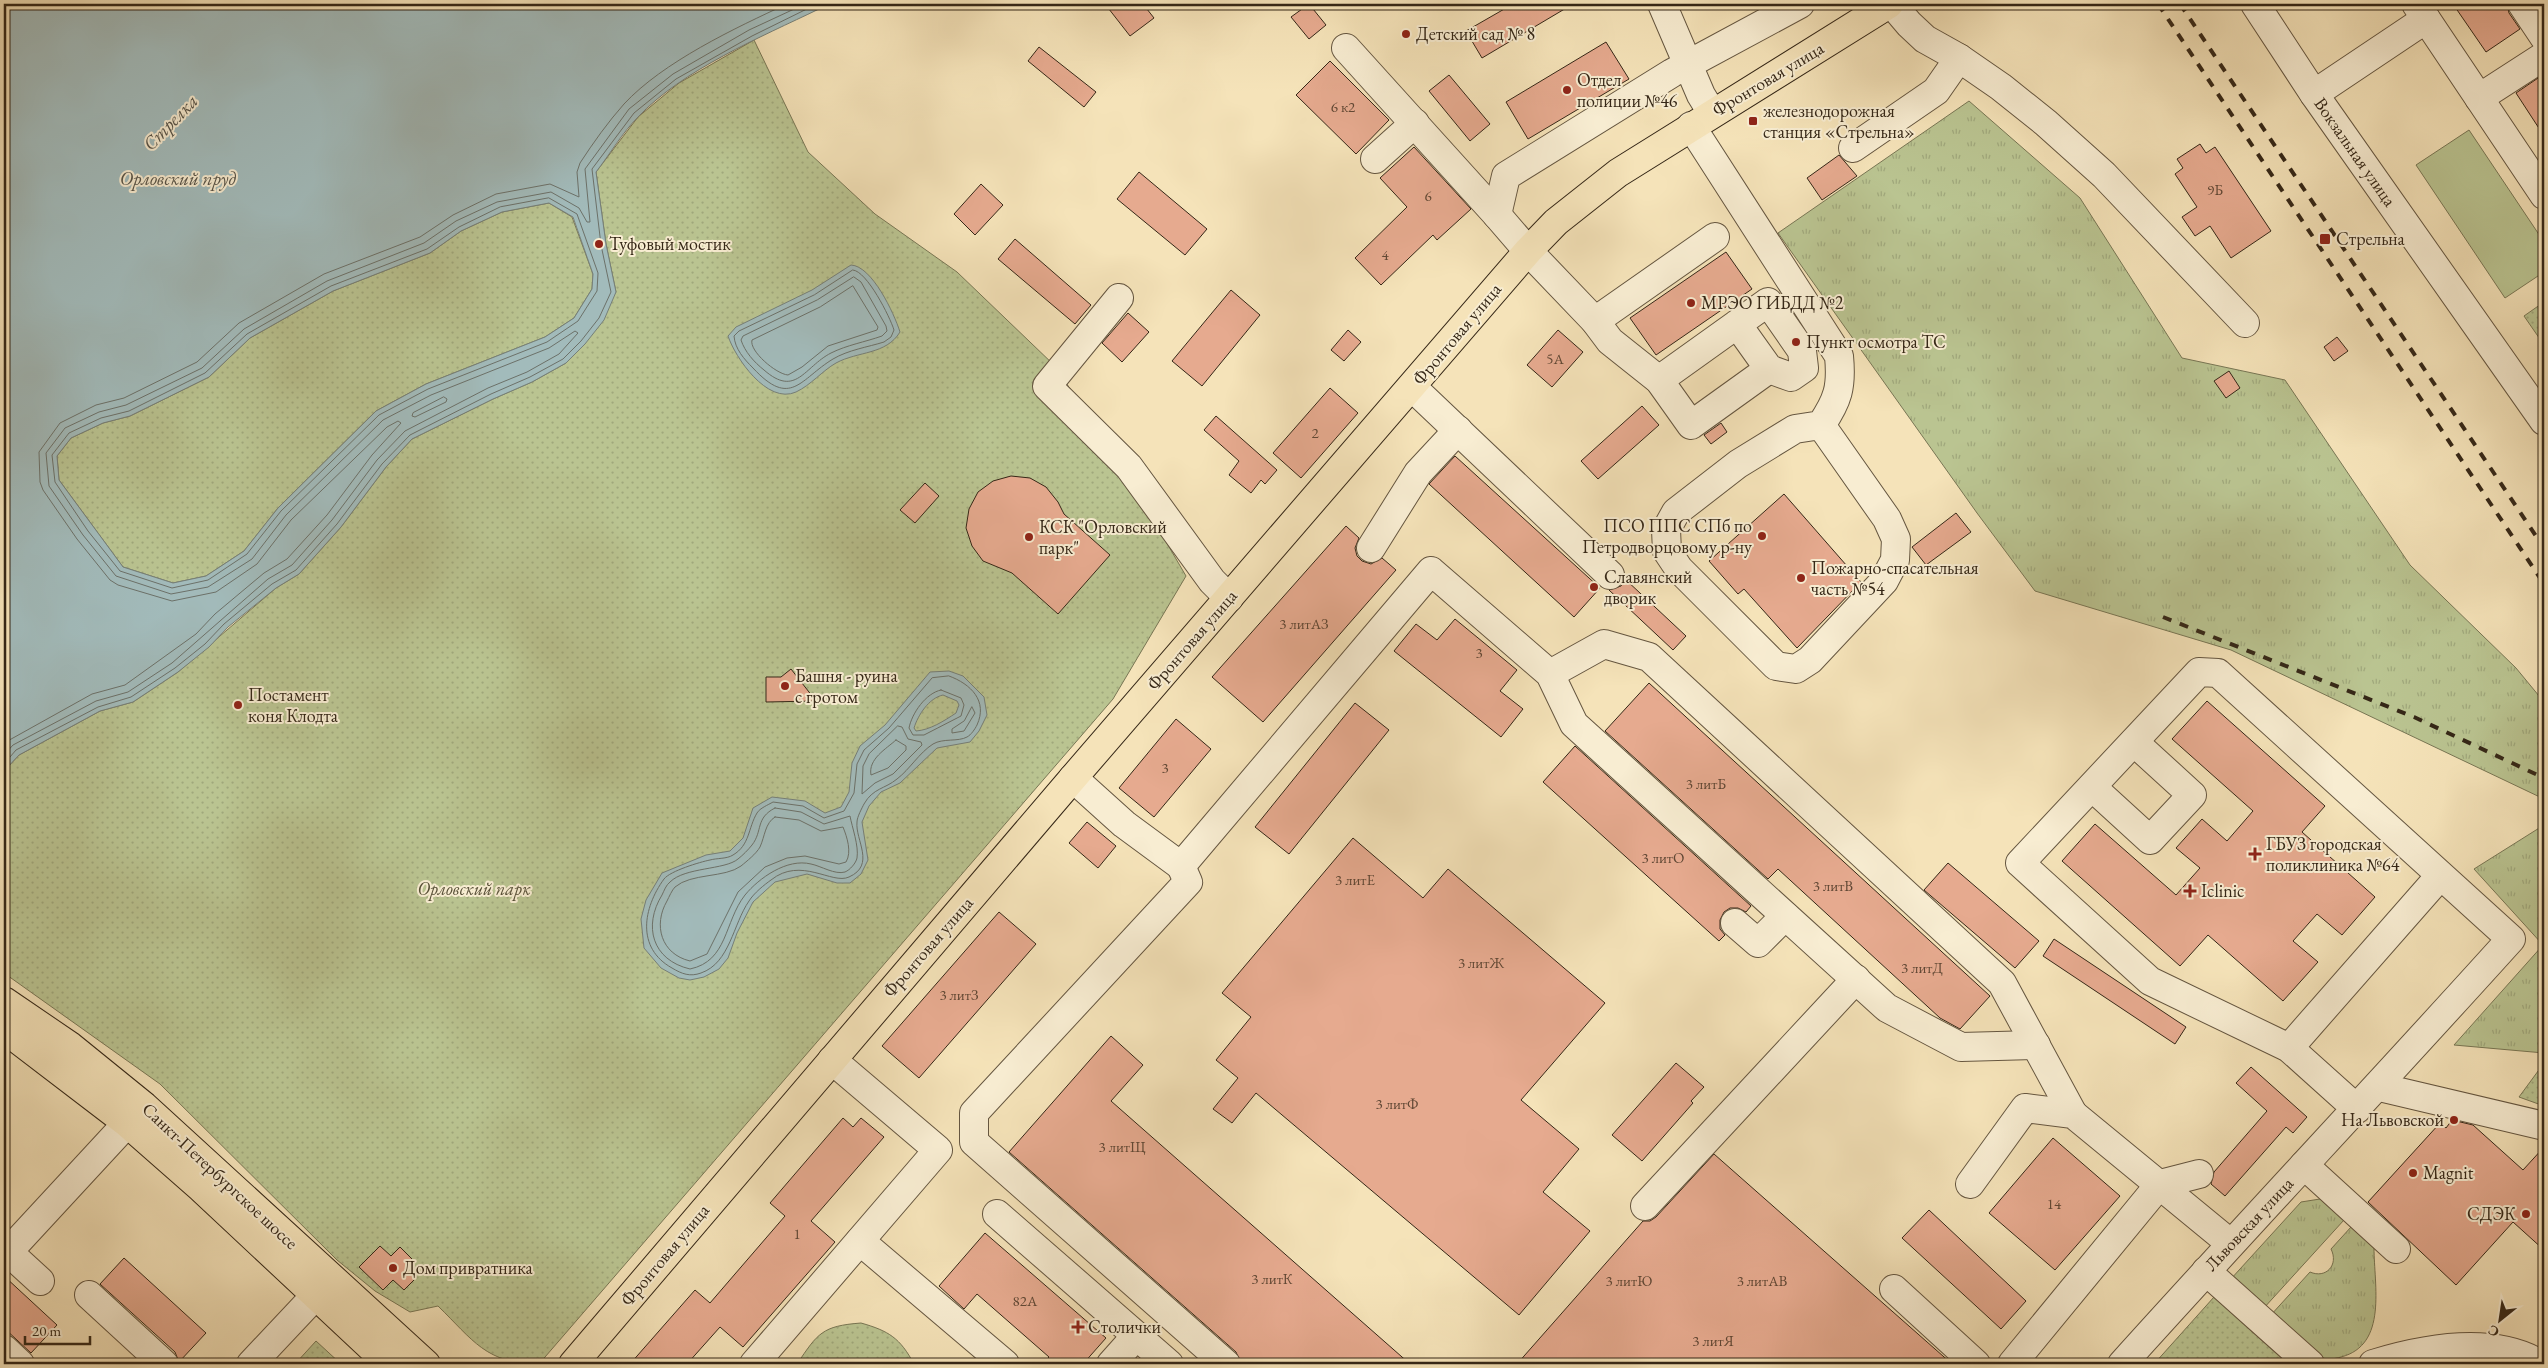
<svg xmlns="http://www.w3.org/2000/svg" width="2548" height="1368" font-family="'EB Garamond',serif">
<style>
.grass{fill:url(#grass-tufts);stroke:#787654}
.park{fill:url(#park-dots);stroke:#787654}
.pitch{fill:#bac491;stroke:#787654}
.water{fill:#a2bbbb;stroke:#768079;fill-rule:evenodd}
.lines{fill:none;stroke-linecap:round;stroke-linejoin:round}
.shore{stroke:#6c7169;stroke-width:1}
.building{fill:#e6aa8f;stroke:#352717}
.minor-casing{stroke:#655640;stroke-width:30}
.major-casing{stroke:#352717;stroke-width:30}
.minor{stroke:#f8edd2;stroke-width:28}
.major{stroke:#f5e3b9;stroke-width:28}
.rail{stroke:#352717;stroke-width:4;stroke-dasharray:9 9;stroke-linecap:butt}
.poi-dot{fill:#8f2418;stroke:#f8edd2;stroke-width:2}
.labels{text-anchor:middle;stroke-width:4;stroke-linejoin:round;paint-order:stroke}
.number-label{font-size:15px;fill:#614835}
.poi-label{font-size:18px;fill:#352717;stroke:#f8edd2;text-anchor:start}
.street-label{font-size:18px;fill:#352717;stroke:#f8edd2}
.park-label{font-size:18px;font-style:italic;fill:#564e36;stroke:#f8edd2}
.water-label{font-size:19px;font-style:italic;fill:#565348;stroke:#f8edd2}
</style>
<defs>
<pattern id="grass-tufts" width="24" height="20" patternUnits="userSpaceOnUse" patternTransform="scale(1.25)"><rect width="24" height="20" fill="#bac491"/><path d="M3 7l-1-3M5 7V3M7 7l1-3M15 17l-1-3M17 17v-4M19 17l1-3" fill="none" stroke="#a0a87c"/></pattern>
<pattern id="park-dots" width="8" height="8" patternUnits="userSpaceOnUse" patternTransform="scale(1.25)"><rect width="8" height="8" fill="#bac491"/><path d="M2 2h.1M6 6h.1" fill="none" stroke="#a0a87c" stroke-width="1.8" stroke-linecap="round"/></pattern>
</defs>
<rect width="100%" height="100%" fill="#f5e3b9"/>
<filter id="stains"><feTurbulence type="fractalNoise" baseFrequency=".004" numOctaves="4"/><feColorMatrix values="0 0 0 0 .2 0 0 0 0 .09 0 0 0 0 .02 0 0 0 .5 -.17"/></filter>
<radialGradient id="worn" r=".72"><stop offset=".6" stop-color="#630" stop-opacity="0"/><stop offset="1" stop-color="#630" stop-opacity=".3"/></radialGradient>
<!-- grass -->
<g class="grass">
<path d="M1969 101 2080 198 2182 358 2285 380 2410 565 2516 668 2544 702V799L2231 650 2035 591 1977 513 1778 233Z"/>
<path d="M2544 825V1053L2454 1045 2543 945 2474 869Z"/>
<path d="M2320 1199 2344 1220 2263 1309 2230 1280 2301 1202Z"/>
<path d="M2351 1227 2374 1248C2374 1285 2388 1345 2341 1357 2334 1359 2322 1361 2315 1357 2303 1351 2281 1326 2270 1316L2310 1272C2326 1279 2339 1265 2331 1249Z"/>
</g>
<!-- park -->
<g class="park">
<path d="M754 40 808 152 875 214 957 272 1055 366 1130 480 1186 576 1113 699 539 1364C486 1364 473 1340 438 1306L410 1312 375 1291 337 1260 160 1084 4 973V771L19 755 100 711 133 702 178 672 276 588 299 574 341 527 386 467 412 439 493 399 532 382 566 363 616 292 606 244 596 172 638 117 679 83Z"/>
<path d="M549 203 572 217 593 274 592 289 574 318 545 337 426 384 376 411 278 508 244 551 206 576 173 583 123 567 59 480 57 456 71 438 103 423 130 416 209 377 250 338 333 291 430 253 461 231 502 212Z"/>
<path d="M2544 302V345L2524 316Z"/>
<path d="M2544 1063V1106L2519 1097Z"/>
<path d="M2214 1297 2301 1364H2154Z"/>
<path d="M861 1323C889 1331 900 1338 914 1364H797C818 1333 822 1326 861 1323Z"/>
<path d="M316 1341 341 1364H295Z"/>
</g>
<!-- pitch -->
<path class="pitch" d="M2469 130 2544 242V272L2505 298 2416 165Z"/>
<!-- water -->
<g class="water">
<path d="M4 4H823L819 9C761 37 682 70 638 117 622 133 610 154 596 172L606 244 616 292 604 320 585 344 566 363 532 382 493 399 412 439 386 467 341 527 299 574 276 588 228 627 209 647 178 672 133 702 100 711 19 755 4 771ZM549 203 573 217 593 274 592 289 574 318 545 337 426 384 376 411 278 508 244 551 206 576 173 583 123 567 59 480 57 456 71 438 103 423 130 416 209 377 250 338 333 291 430 253 461 231 502 212Z"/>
<path d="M851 265C872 266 894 313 900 332 886 355 858 351 836 363 822 371 811 385 796 392 767 405 735 357 728 336L736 327 812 290Z"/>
<path d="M949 671 963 676 984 697 987 715 979 731 970 742 937 748 900 783 881 792 869 806 862 822 868 860 861 874 850 883H837L807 874 775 882 753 902 737 933 728 958 719 969 704 977 690 980 679 978 661 968 644 948 641 919 646 900 662 873 706 855 730 851 743 838 753 808 772 797 805 801 825 813 841 807 849 792 852 763 860 746 885 725 930 672ZM943 695 957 701 959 705 956 713C944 721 930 730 916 731L914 728C918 715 929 698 943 695Z"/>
</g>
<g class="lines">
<!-- shore -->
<g class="shore">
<path d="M549 198 577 214 598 273 597 291 578 321 547 342 428 389 379 415 281 511 247 554 208 580 172 588 120 571 88 531 55 482 52 455 69 433 101 418 129 411 205 373 247 334 331 286 427 249 459 227 500 207Z"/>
<path d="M853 270C867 271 890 317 894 330L891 337 884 342C868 347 848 350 833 359 800 379 791 409 753 368 744 359 735 349 734 336L739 331 814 295Z"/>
<path d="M854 277 861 282 886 326 887 331 882 336C865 342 847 345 831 353 804 367 796 398 764 370 754 362 745 352 741 340L743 336 817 300Z"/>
<path d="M853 286 878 327 877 330 828 346 802 367 788 375C776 374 749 351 752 340L820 307Z"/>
<path d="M444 397 447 399 446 402 415 417 412 416 413 413Z"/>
<path d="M949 676C971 684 988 701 977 725 975 729 971 735 967 737 958 742 943 738 933 744 919 753 910 769 897 779 885 789 873 788 864 804 862 808 857 817 857 822 855 840 876 865 849 877 832 885 801 856 771 880 764 885 754 893 749 901 733 924 730 963 701 973 690 977 682 974 672 968 636 948 643 908 664 879 670 871 700 862 710 860 717 858 727 859 733 855 750 845 748 828 757 813 760 808 768 805 773 802L803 806 824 818 844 811 854 793 857 764 864 750 889 728 932 678Z"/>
<path d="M941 690 961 698 964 705 961 716 924 735H913L909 728C912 713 926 693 941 690Z"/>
<path d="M972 707 975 713 964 731 952 733V729L964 721Z"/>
<path d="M898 726 902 727 908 739 921 742 922 745 893 774 875 783 862 794 863 766 869 754Z"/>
<path d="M896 740 906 746V750L888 768 871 775C868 759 886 749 896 740Z"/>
<path d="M4 743 92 694 125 685 196 634 215 614 264 573 287 559 327 515 372 455 401 423 398 421 387 427 291 520 257 564 216 592 172 601 118 585 110 580 77 539 43 490 40 482 39 452 60 423 96 405 124 398 197 362 239 323 324 274 420 237 453 215 496 194 550 184 579 197 577 172 580 163C593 143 608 122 624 104 663 62 735 28 787 4"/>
<path d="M4 755 13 745 96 701 128 692 172 663 268 579 292 565 332 520 377 460 405 431 488 388 527 372 559 354 578 333 575 331 549 348 431 395 383 420 286 515 252 559 208 587 171 594 116 576 83 535 49 486 46 453 65 428 99 412 126 405 202 368 244 329 327 281 424 243 456 221 497 202 551 192 579 208 587 222H590L585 169 629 109 673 74 749 30 805 4"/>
<path d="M4 764 16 750 98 707 131 697 175 668 205 644 224 624 272 584 296 570 337 524 382 464 410 435 491 394 530 377 563 359 581 341 599 318 611 292 601 245 592 169 634 113 676 79 752 36 817 4"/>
<path d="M775 808 801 812 824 824 850 816C852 827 859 846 857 858 856 863 850 870 845 872 835 875 821 866 811 864 787 858 759 878 745 895 724 922 728 961 690 969 652 960 643 926 662 895 664 891 666 885 670 882 685 867 725 870 738 859 743 855 748 850 752 845 763 831 755 818 775 808Z"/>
<path d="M775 817 799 820 821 831 843 827C847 837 852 852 846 862L839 864 805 856 787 858 765 867 738 892 707 954 690 961C661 954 653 925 667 901 669 897 672 890 675 887 691 873 725 878 741 866 747 861 756 854 760 847 765 836 765 823 775 817Z"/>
</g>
</g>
<!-- building -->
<g class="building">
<path d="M1105 4H1143L1154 18 1130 36Z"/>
<path d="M1309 4 1326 25 1309 39 1291 17Z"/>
<path d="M1513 4H1573L1482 58 1466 31Z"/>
<path d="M2453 4H2507L2509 13 2520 29 2486 52Z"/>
<path d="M1606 42 1629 79 1528 139 1506 102Z"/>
<path d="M1039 47 1096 92 1084 107 1028 61Z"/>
<path d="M1330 61 1389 120 1356 154 1296 95Z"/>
<path d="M2544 74V136L2516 93Z"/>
<path d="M1449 75 1490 124 1470 141 1429 91Z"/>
<path d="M2200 144 2206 153 2215 147 2271 231 2231 258 2210 226 2195 236 2182 217 2197 207 2175 174 2183 168 2177 159Z"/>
<path d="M1414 147 1471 209 1437 240 1433 235 1381 285 1355 258 1407 207 1380 178Z"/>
<path d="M1839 155 1857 176 1822 200 1807 178Z"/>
<path d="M1139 172 1207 229 1185 255 1117 199Z"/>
<path d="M981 184 1003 205 975 235 954 214Z"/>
<path d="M1015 239 1091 305 1075 324 998 259Z"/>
<path d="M1726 252 1752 289 1656 355 1630 318Z"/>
<path d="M1231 290 1260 315 1202 386 1172 361Z"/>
<path d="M1128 313 1149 332 1122 362 1102 343Z"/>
<path d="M1348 330 1361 342 1344 361 1331 350Z"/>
<path d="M1558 330 1583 352 1552 387 1527 365Z"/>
<path d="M2337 337 2348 351 2334 361 2324 347Z"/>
<path d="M2229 371 2240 388 2226 398 2214 381Z"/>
<path d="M1330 388 1358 413 1301 478 1273 453Z"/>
<path d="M1642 406 1659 425 1598 479 1581 461Z"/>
<path d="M1216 416 1277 470 1265 484 1261 480 1251 493 1229 475 1239 461 1204 430Z"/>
<path d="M1721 423 1727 432 1711 444 1704 435Z"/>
<path d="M1455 456 1600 588 1574 617 1429 484Z"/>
<path d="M1011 476 1030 478 1046 487 1058 502 1064 514 1110 555 1058 614 1012 573 983 561 972 546 966 528 969 509 978 492 993 481Z"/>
<path d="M925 483 939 496 915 523 900 510Z"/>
<path d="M1784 494 1861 582 1797 648 1744 589 1738 594 1709 561Z"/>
<path d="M1956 513 1971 532 1926 565 1912 547Z"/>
<path d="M1346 526 1359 538 1355 548 1357 556 1362 561 1371 564 1382 558 1396 570 1263 722 1212 677Z"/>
<path d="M1625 579 1686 636 1673 650 1609 590 1621 586Z"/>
<path d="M1455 619 1517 670 1500 691 1523 709 1501 737 1394 651 1416 624 1437 640Z"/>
<path d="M791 669 816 701 766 702V677H781Z"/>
<path d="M1649 683 1990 996 1960 1029 1940 1018 1778 869 1768 879 1605 731Z"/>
<path d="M2207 701 2325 806 2302 832 2375 897 2342 935 2317 914 2293 941 2318 962 2283 1001 2208 935 2180 966 2062 861 2095 824 2176 895 2200 868 2176 848 2202 819 2227 841 2253 811 2172 739Z"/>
<path d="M1355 703 1389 730 1289 854 1255 827Z"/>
<path d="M1176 719 1211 749 1154 817 1119 788Z"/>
<path d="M1575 746 1751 906 1746 912 1738 908H1730L1724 912 1720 920V929L1725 935 1719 941 1543 782Z"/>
<path d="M1087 822 1116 846 1098 868 1069 843Z"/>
<path d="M1353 838 1423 898 1448 869 1605 1003 1521 1100 1579 1149 1543 1192 1590 1231 1519 1315 1256 1093 1232 1123 1213 1109 1238 1078 1216 1060 1251 1017 1222 993Z"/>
<path d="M1948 863 2039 941 2015 968 1924 890Z"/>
<path d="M999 912 1036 944 919 1078 882 1046Z"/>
<path d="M2054 939 2186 1027 2175 1044 2043 956Z"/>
<path d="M1111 1036 1143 1065 1111 1101 1410 1364H1241L1236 1352 1009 1152Z"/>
<path d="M1676 1063 1704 1087 1691 1101 1693 1103 1642 1161 1612 1135Z"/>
<path d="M2251 1067 2307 1117 2293 1133 2286 1127 2225 1196 2211 1184 2214 1172 2267 1111 2236 1083Z"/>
<path d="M843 1118 853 1127 861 1118 884 1137 811 1221 835 1242 743 1347 720 1327 687 1364H630L695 1290 710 1303 785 1216 770 1203Z"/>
<path d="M2452 1120 2473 1125 2523 1170 2544 1147V1250L2513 1222 2456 1285 2368 1202 2440 1123 2446 1128Z"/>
<path d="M2053 1138 2120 1196 2055 1270 1989 1213Z"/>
<path d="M1714 1154 1952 1364H1517L1643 1221H1650L1656 1217Z"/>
<path d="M1929 1210 2026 1301 2001 1329 1902 1238Z"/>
<path d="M985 1233 1106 1338 1083 1364H1042L1049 1357 977 1294 964 1309 939 1286Z"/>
<path d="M380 1246 391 1256 400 1247 413 1260 405 1268 415 1279 404 1290 393 1280 383 1290 359 1267Z"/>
<path d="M124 1258 206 1333 179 1362 175 1352 100 1284Z"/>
<path d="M4 1276 57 1325 31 1353 4 1328Z"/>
</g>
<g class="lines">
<!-- minor casing -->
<g class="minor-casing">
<g id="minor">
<path d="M1662 4 1701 95 1712 113"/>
<path d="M1892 4 1909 24 1925 39 1959 58 2001 87 2046 123 2104 175 2245 323"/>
<path d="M2255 4 2314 94 2544 421"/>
<path d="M2416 4 2544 195"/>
<path d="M2522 4 2544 37"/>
<path d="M1346 48 1497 215 1528 251 1595 321 1610 341 1659 380 1691 425 1769 369"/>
<path d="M2314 94 2426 19"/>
<path d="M2479 98 2544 56"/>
<path d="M1691 126 1839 356C1842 387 1838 400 1821 425L1795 429 1738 464 1676 512 1666 530 1667 551 1679 569 1776 666 1796 669 1810 660 1884 581 1895 560 1896 539 1887 519 1821 425"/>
<path d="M1853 148 1936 91 1959 58"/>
<path d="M1375 159 1415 123"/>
<path d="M1497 215 1506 176 1672 73 1800 4"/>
<path d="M1119 298 1047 386 1129 467 1212 581 1229 598"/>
<path d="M1595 321 1715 237"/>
<path d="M1659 380 1768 302 1802 351 1804 368 1791 377 1769 369 1737 324"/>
<path d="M1412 387 1610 575"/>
<path d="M1371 548 1418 473 1458 430"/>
<path d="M1550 674 1604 644 1649 657 2002 983 2073 1114"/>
<path d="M1073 778 1124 824 1181 866 1431 571 1550 674 1574 724 1887 1008 1961 1047 2036 1045"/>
<path d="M2092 787 2150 840 2192 795 2134 742"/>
<path d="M1181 866 1188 882 974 1113V1142L1226 1364"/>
<path d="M1735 923 1758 943 1785 916"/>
<path d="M2289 1048 2440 876"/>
<path d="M2379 1087 2544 1126"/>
<path d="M2304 1165 2396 1249"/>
<path d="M1970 1184 2025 1108 2073 1114 2230 1243"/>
<path d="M1645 1206 1856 979"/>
<path d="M997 1214 1169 1364"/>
<path d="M860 1241 1005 1364"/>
<path d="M4 1248 40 1281"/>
<path d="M8 1252 143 1106"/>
<path d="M2206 1271 2310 1364"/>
<path d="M1894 1289 1976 1364"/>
<path d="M89 1295 164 1364"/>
<path d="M4 1349 20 1364"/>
<path d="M251 1364 331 1279"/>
<path d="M754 1364 938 1150 832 1060"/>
<path d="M1111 1364 1136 1336"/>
<path d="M2012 1364 2160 1184 2199 1174"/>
<path d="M2122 1364C2250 1222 2382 1082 2511 939L2218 673 2199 672 2020 863 2150 981 2289 1048 2357 1109"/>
<path d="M2373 1364C2422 1349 2492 1335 2540 1364"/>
</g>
</g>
<!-- major casing -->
<g class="major-casing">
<g id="major">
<path d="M4 1001 70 1046 144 1106 426 1364"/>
<path d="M4 1029 127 1123 201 1188 389 1364"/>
<path d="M573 1364 1073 778 1528 251 1556 222 1618 173 1889 4"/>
</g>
</g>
<!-- minor -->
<use href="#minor" class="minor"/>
<!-- major -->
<use href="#major" class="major"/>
<!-- rail -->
<g class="rail">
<path d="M2158 4 2544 584"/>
<path d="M2180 4 2544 548"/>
<path d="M2163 617 2414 717 2544 778"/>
</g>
</g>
<!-- markers -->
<g class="poi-dot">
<circle cx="1406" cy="34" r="5"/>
<circle cx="1567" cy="90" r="5"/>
<rect x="1748" y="116" width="10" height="10" rx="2.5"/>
<rect x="2319" y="233" width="12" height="12" rx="2.5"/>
<circle cx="599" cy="244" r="5"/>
<circle cx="1691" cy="303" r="5"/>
<circle cx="1796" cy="342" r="5"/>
<circle cx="1762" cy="536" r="5"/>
<circle cx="1029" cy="537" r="5"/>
<circle cx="1801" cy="578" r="5"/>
<circle cx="1594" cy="587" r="5"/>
<circle cx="785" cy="686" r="5"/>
<circle cx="238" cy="705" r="5"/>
<path d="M2252.5 846.5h5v5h5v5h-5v5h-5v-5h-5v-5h5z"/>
<path d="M2187.5 883.5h5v5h5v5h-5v5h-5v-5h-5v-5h5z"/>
<circle cx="2454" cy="1120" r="5"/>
<circle cx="2413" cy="1173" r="5"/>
<circle cx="2526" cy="1214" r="5"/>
<circle cx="393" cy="1268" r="5"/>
<path d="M1075.5 1319.5h5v5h5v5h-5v5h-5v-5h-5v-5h5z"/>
</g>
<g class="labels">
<!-- number labels -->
<g class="number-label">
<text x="1343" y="112">6 к2</text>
<text x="2215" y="195">9Б</text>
<text x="1428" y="201">6</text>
<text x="1385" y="260">4</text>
<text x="1555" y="364">5А</text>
<text x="1315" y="438">2</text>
<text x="1304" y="629">3 литАЗ</text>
<text x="1479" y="658">3</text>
<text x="1165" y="773">3</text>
<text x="1706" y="789">3 литБ</text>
<text x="1663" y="863">3 литО</text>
<text x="1355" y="885">3 литЕ</text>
<text x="1833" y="891">3 литВ</text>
<text x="1481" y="968">3 литЖ</text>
<text x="1922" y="973">3 литД</text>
<text x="959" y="1000">3 литЗ</text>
<text x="1397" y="1109">3 литФ</text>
<text x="1122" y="1152">3 литЩ</text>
<text x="2054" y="1209">14</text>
<text x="797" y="1239">1</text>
<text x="1272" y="1284">3 литК</text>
<text x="1629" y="1286">3 литЮ</text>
<text x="1762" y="1286">3 литАВ</text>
<text x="1025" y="1306">82А</text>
<text x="1713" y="1346">3 литЯ</text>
</g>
<!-- poi labels -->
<g class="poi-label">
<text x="1416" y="40">Детский сад № 8</text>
<text x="1577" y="86">Отдел<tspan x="1577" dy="21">полиции №46</tspan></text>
<text x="1763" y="117">железнодорожная<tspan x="1763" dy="21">станция «Стрельна»</tspan></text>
<text x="2336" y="245">Стрельна</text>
<text x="609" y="250">Туфовый мостик</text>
<text x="1701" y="309">МРЭО ГИБДД №2</text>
<text x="1806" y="348">Пункт осмотра ТС</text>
<text x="1752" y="532" text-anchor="end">ПСО ППС СПб по<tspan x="1752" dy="21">Петродворцовому р-ну</tspan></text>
<text x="1039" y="533">КСК "Орловский<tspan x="1039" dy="21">парк"</tspan></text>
<text x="1811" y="574">Пожарно-спасательная<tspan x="1811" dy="21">часть №54</tspan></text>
<text x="1604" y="583">Славянский<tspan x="1604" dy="21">дворик</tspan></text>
<text x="795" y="682">Башня - руина<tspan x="795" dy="21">с гротом</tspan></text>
<text x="248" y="701">Постамент<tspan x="248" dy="21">коня Клодта</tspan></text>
<text x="2266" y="850">ГБУЗ городская<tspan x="2266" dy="21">поликлиника №64</tspan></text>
<text x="2201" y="897">Iclinic</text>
<text x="2444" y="1126" text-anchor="end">На Львовской</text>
<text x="2423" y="1179">Magnit</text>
<text x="2516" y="1220" text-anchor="end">СДЭК</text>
<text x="403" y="1274">Дом привратника</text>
<text x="1088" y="1333">Столички</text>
</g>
<!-- street labels -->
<g class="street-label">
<text transform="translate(1768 79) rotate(-31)" y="6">Фронтовая улица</text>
<text transform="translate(2355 152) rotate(55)" y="6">Вокзальная улица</text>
<text transform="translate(1457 334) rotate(-50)" y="6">Фронтовая улица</text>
<text transform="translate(1192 640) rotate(-49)" y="6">Фронтовая улица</text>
<text transform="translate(928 947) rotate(-49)" y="6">Фронтовая улица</text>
<text transform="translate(220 1176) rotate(43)" y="6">Санкт-Петербургское шоссе</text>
<text transform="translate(2249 1224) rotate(-47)" y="6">Львовская улица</text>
<text transform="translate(665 1255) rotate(-50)" y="6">Фронтовая улица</text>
</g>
<!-- park labels -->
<g class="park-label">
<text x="474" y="895">Орловский парк</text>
</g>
<!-- water labels -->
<g class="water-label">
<text transform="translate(170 122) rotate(-46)" y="7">Стрелка</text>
<text x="178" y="185">Орловский пруд</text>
</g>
</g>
<!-- margin -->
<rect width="2548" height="1368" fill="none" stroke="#f5e3b9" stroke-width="20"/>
<rect x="5" y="5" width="2538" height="1358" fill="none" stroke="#352717" stroke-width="2.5"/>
<rect x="10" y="10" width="2528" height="1348" fill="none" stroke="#352717"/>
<!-- north arrow -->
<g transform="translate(2500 1320) rotate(210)" stroke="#f8edd2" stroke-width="4" paint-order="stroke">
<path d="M0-4L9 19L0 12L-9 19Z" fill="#352717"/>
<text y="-8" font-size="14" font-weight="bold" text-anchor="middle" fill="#352717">С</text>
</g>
<!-- scale -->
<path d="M25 1336v8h65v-8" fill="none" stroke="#352717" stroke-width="2.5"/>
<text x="32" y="1336" font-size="15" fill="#352717" stroke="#f8edd2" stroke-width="4" paint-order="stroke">20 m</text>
<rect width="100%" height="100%" filter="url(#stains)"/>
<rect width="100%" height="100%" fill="url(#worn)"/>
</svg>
